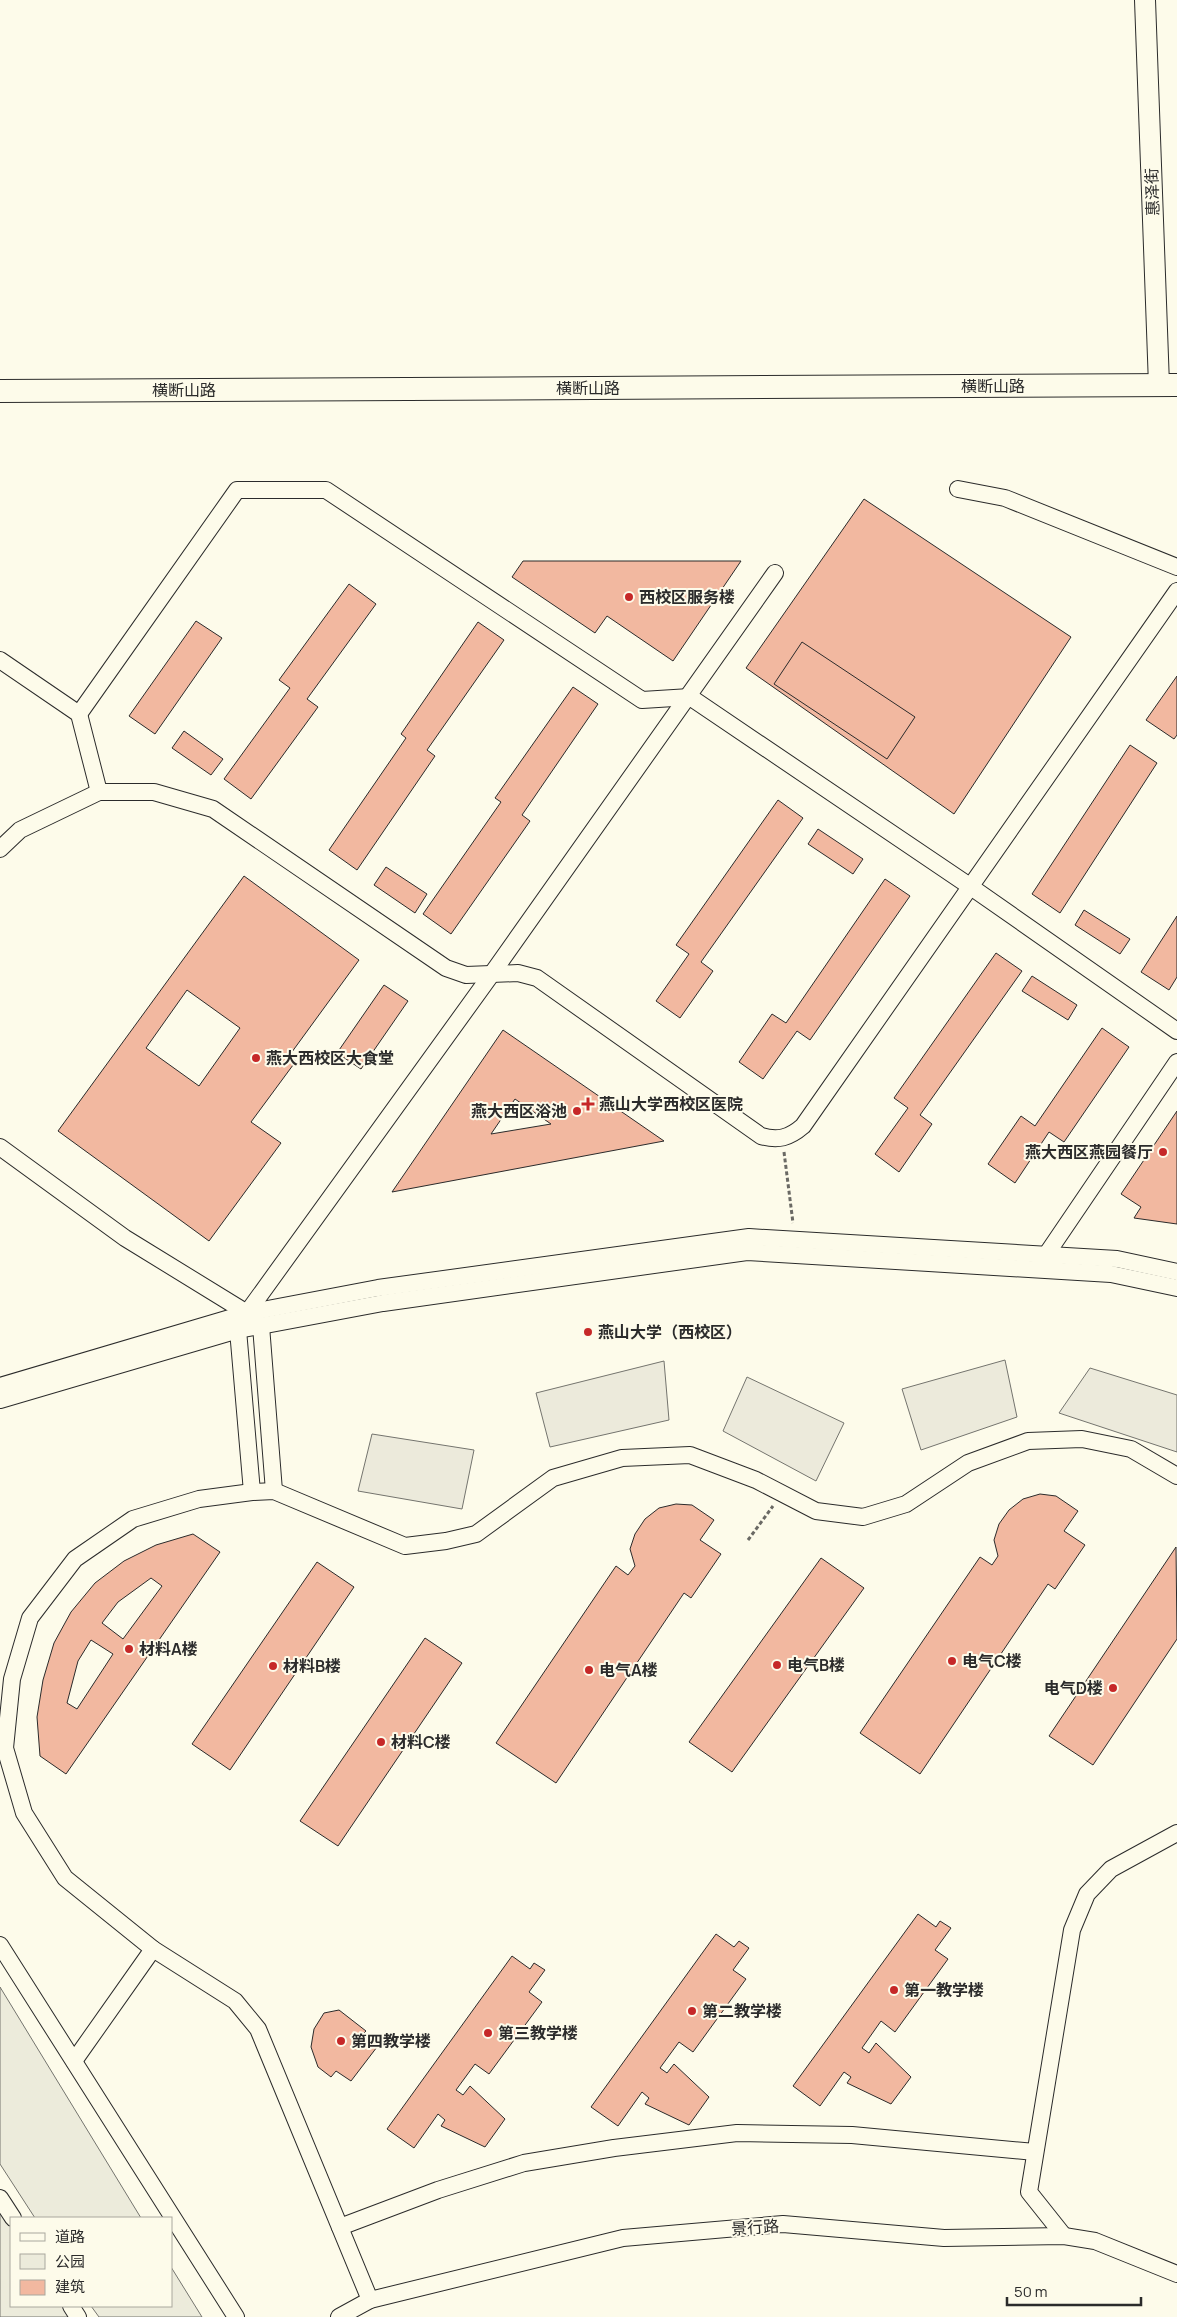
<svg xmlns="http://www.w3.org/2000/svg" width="1177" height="2317" font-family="Manrope,'Noto Sans SC',sans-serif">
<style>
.green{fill:#ecebdb;stroke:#74746e}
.parking{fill:#eceadb;stroke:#74746e}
.building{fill:#f2b8a0;stroke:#2b2b2b;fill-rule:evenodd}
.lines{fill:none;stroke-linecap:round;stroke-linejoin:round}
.minor-casing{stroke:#2b2b2b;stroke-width:18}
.tertiary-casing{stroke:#2b2b2b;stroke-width:22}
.secondary-casing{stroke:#2b2b2b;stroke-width:24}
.path{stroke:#6a6964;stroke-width:3;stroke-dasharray:4 2.5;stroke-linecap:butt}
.minor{stroke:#fdfbea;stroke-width:16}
.tertiary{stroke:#fdfbea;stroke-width:20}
.secondary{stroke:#fdfbea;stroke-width:22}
.poi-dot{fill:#c62828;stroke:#fdfbea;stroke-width:2}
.labels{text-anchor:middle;stroke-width:4;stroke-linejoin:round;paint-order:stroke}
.street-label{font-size:16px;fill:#2b2b2b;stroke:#fdfbea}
.poi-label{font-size:16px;font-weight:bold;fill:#2b2b2b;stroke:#fdfbea;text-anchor:start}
</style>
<rect width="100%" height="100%" fill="#fdfbea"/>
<!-- green -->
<g class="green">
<path d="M0 1987 141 2218H35L0 2164Z"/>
<path d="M0 2198 11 2218V2306H71L78 2317H0Z"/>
<path d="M171 2267 202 2317H99L91 2306H171Z"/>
</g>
<!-- parking -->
<g class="parking">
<path d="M1005 1360 1017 1417 921 1450 902 1389Z"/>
<path d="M664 1361 669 1420 550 1447 536 1393Z"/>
<path d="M1090 1368 1177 1395V1452L1059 1413Z"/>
<path d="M747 1377 844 1423 816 1481 723 1431Z"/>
<path d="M372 1434 474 1450 462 1509 358 1491Z"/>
</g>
<!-- building -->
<g class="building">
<path d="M864 499 1071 637 954 814 746 668Z"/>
<path d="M523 561H741L673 661 607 616 595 633 512 577Z"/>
<path d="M349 584 376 604 307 699 318 707 251 799 224 779 290 688 279 680Z"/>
<path d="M196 621 222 638 155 734 129 716Z"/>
<path d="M478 622 504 640 427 750 435 756 357 870 329 850 406 738 401 734Z"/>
<path d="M802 642 915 717 887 759 774 684Z"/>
<path d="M1177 676V735L1174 739 1146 720Z"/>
<path d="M573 687 598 704 522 815 530 821 451 934 423 914 501 802 495 798Z"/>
<path d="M184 731 223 759 211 775 172 748Z"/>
<path d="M1130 745 1157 763 1060 913 1032 894Z"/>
<path d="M778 800 803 818 701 962 713 971 680 1018 656 1001 689 954 676 945Z"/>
<path d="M818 829 863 859 853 874 808 844Z"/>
<path d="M386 867 427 894 415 913 374 885Z"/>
<path d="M244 876 359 960 289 1056 296 1061 251 1122 281 1143 209 1241 58 1131ZM187 990 240 1028 199 1086 146 1048Z"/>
<path d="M885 879 910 896 810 1040 797 1031 763 1079 739 1062 772 1014 786 1023Z"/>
<path d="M1084 910 1130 939 1120 954 1075 925Z"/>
<path d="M1177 916V977L1169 990 1141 972Z"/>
<path d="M996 953 1022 971 920 1115 932 1124 899 1172 875 1154 908 1108 894 1098Z"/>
<path d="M1032 976 1077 1005 1068 1020 1022 991Z"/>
<path d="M384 985 408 1001 361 1069 337 1053Z"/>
<path d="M1102 1028 1129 1047 1064 1142 1049 1132 1015 1183 988 1164 1021 1116 1035 1126Z"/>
<path d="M503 1030 664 1141 392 1192ZM515 1099 551 1124 491 1134Z"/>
<path d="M1177 1111V1224L1134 1218 1141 1207 1121 1194Z"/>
<path d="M1040 1494 1056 1496 1078 1511 1064 1531 1085 1545 1055 1589 1048 1584 920 1774 860 1733 980 1557 992 1565 998 1556 994 1540 999 1524 1009 1510 1023 1499Z"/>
<path d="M676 1504 692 1505 714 1520 700 1540 721 1554 691 1598 684 1593 556 1783 496 1743 616 1566 628 1575 635 1566 630 1549 635 1534 645 1519 659 1508Z"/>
<path d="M193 1534 220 1552 66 1774 40 1756 37 1717 43 1680 54 1643 71 1612 95 1583 124 1561 156 1545ZM151 1578 162 1586 123 1639 102 1623 118 1602ZM91 1640 113 1654 77 1709 67 1703 78 1661Z"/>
<path d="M1176 1547 1177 1639 1093 1765 1049 1736Z"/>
<path d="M821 1558 864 1588 732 1772 689 1742Z"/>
<path d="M317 1562 354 1587 230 1770 192 1744Z"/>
<path d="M425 1638 462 1663 338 1846 300 1821Z"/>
<path d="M918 1914 936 1927 940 1921 951 1928 935 1950 948 1959 895 2032 881 2021 862 2048 869 2053 876 2043 911 2077 891 2104 847 2083 851 2077 844 2072 820 2106 793 2086Z"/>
<path d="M716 1934 734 1947 739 1941 749 1948 733 1970 746 1979 693 2052 679 2042 660 2068 667 2073 674 2064 709 2097 689 2125 645 2104 649 2098 642 2092 618 2126 591 2107Z"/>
<path d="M512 1956 530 1969 534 1963 545 1970 529 1992 542 2002 489 2074 475 2064 456 2090 463 2095 470 2086 505 2119 485 2147 441 2126 445 2120 438 2114 414 2148 387 2129Z"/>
<path d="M339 2010 366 2031 362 2035 377 2047 351 2081 336 2071 331 2077 318 2067 311 2047 314 2029 324 2013Z"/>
</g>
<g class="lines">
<!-- minor casing -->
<g class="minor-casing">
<g id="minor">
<path d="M958 489 1005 498 1177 567"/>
<path d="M0 660 79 714 99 792"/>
<path d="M79 714 237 490H326L642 700 690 697 971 887 1177 1031"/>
<path d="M0 849 20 830 99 792H154L213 809 446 968 466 975 518 973 537 978 761 1136C778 1141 789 1138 803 1126L1177 591"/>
<path d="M0 1147 125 1238 247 1313 261 1326 274 1491"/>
<path d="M1046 1264V1255L1177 1062"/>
<path d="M0 1386 247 1313 378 1288 749 1237 1117 1259 1177 1272"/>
<path d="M0 1400 238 1330 383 1303 747 1252 1111 1274 1177 1288"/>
<path d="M252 1492 238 1330 247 1313 491 975 775 573"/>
<path d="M0 1945 236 2317"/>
<path d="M74 2061 153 1949"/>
<path d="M0 2198 13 2218"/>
<path d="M340 2227 438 2190 524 2163 614 2148 737 2133 852 2135 1035 2152"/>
<path d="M1064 2236 1029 2192 1072 1930 1087 1894 1111 1869 1177 1833"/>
<path d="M370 2300 258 2029 235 2001 153 1949 65 1878 24 1813 5 1748 12 1679 30 1618 75 1559 133 1519 199 1499 252 1492 274 1491 405 1546 446 1541 476 1534 553 1478 622 1458 690 1455 756 1480 816 1511 863 1517 906 1504 968 1463 1028 1441 1082 1439 1131 1449 1177 1476"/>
<path d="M71 2306 78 2317"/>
<path d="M339 2317 370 2300 623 2238 783 2224 944 2238 1064 2236 1095 2241 1177 2274"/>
</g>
</g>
<!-- tertiary casing -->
<g class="tertiary-casing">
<path id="tertiary" d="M1145 0 1159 385"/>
</g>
<!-- secondary casing -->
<g class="secondary-casing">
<path id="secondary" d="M0 391 1177 385"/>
</g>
<!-- path -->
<g class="path">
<path d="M784 1152 793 1223"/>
<path d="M748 1540 773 1506"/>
</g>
<!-- minor -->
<use href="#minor" class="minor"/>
<!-- tertiary -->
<use href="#tertiary" class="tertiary"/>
<!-- secondary -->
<use href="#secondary" class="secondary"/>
</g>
<!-- markers -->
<g class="poi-dot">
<circle cx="629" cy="597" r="5"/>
<circle cx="256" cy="1058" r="5"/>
<path d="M585.5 1096.5h5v5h5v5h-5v5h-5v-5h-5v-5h5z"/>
<circle cx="577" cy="1111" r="5"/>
<circle cx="1163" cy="1152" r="5"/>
<circle cx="588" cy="1332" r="5"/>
<circle cx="129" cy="1649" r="5"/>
<circle cx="952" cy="1661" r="5"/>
<circle cx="777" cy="1665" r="5"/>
<circle cx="273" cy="1666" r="5"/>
<circle cx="589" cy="1670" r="5"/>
<circle cx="1113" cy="1688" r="5"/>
<circle cx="381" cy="1742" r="5"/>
<circle cx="894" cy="1990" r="5"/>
<circle cx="692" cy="2011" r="5"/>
<circle cx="488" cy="2033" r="5"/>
<circle cx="341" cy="2041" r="5"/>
</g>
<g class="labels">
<!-- street labels -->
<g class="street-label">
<text transform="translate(1152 192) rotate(-92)" y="6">惠泽街</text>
<text x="993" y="392">横断山路</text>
<text x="588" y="394">横断山路</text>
<text x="184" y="396">横断山路</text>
<text transform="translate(755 2227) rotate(-4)" y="6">景行路</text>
</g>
<!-- poi labels -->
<g class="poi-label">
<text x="639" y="603">西校区服务楼</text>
<text x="266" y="1064">燕大西校区大食堂</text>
<text x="599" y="1110">燕山大学西校区医院</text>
<text x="567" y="1117" text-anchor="end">燕大西区浴池</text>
<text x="1153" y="1158" text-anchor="end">燕大西区燕园餐厅</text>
<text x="598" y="1338">燕山大学（西校区）</text>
<text x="139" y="1655">材料A楼</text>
<text x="962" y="1667">电气C楼</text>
<text x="787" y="1671">电气B楼</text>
<text x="283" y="1672">材料B楼</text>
<text x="599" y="1676">电气A楼</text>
<text x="1103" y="1694" text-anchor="end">电气D楼</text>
<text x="391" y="1748">材料C楼</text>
<text x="904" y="1996">第一教学楼</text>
<text x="702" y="2017">第二教学楼</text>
<text x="498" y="2039">第三教学楼</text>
<text x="351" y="2047">第四教学楼</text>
</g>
</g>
<!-- legend -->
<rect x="10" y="2217" width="162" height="90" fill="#fdfbea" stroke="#a9a89e"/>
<rect x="20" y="2233" width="25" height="8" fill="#fdfbea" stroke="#a9a89e"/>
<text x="55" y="2242" font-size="15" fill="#2b2b2b">道路</text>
<rect x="20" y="2254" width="25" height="15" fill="#ecebdb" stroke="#a9a89e"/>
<text x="55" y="2267" font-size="15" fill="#2b2b2b">公园</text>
<rect x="20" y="2280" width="25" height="15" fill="#f2b8a0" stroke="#a9a89e"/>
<text x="55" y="2292" font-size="15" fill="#2b2b2b">建筑</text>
<!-- scale -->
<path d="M1007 2297v8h134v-8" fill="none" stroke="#2b2b2b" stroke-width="2.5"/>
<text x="1014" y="2297" font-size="15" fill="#2b2b2b" stroke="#fdfbea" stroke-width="4" paint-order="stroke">50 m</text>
</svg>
